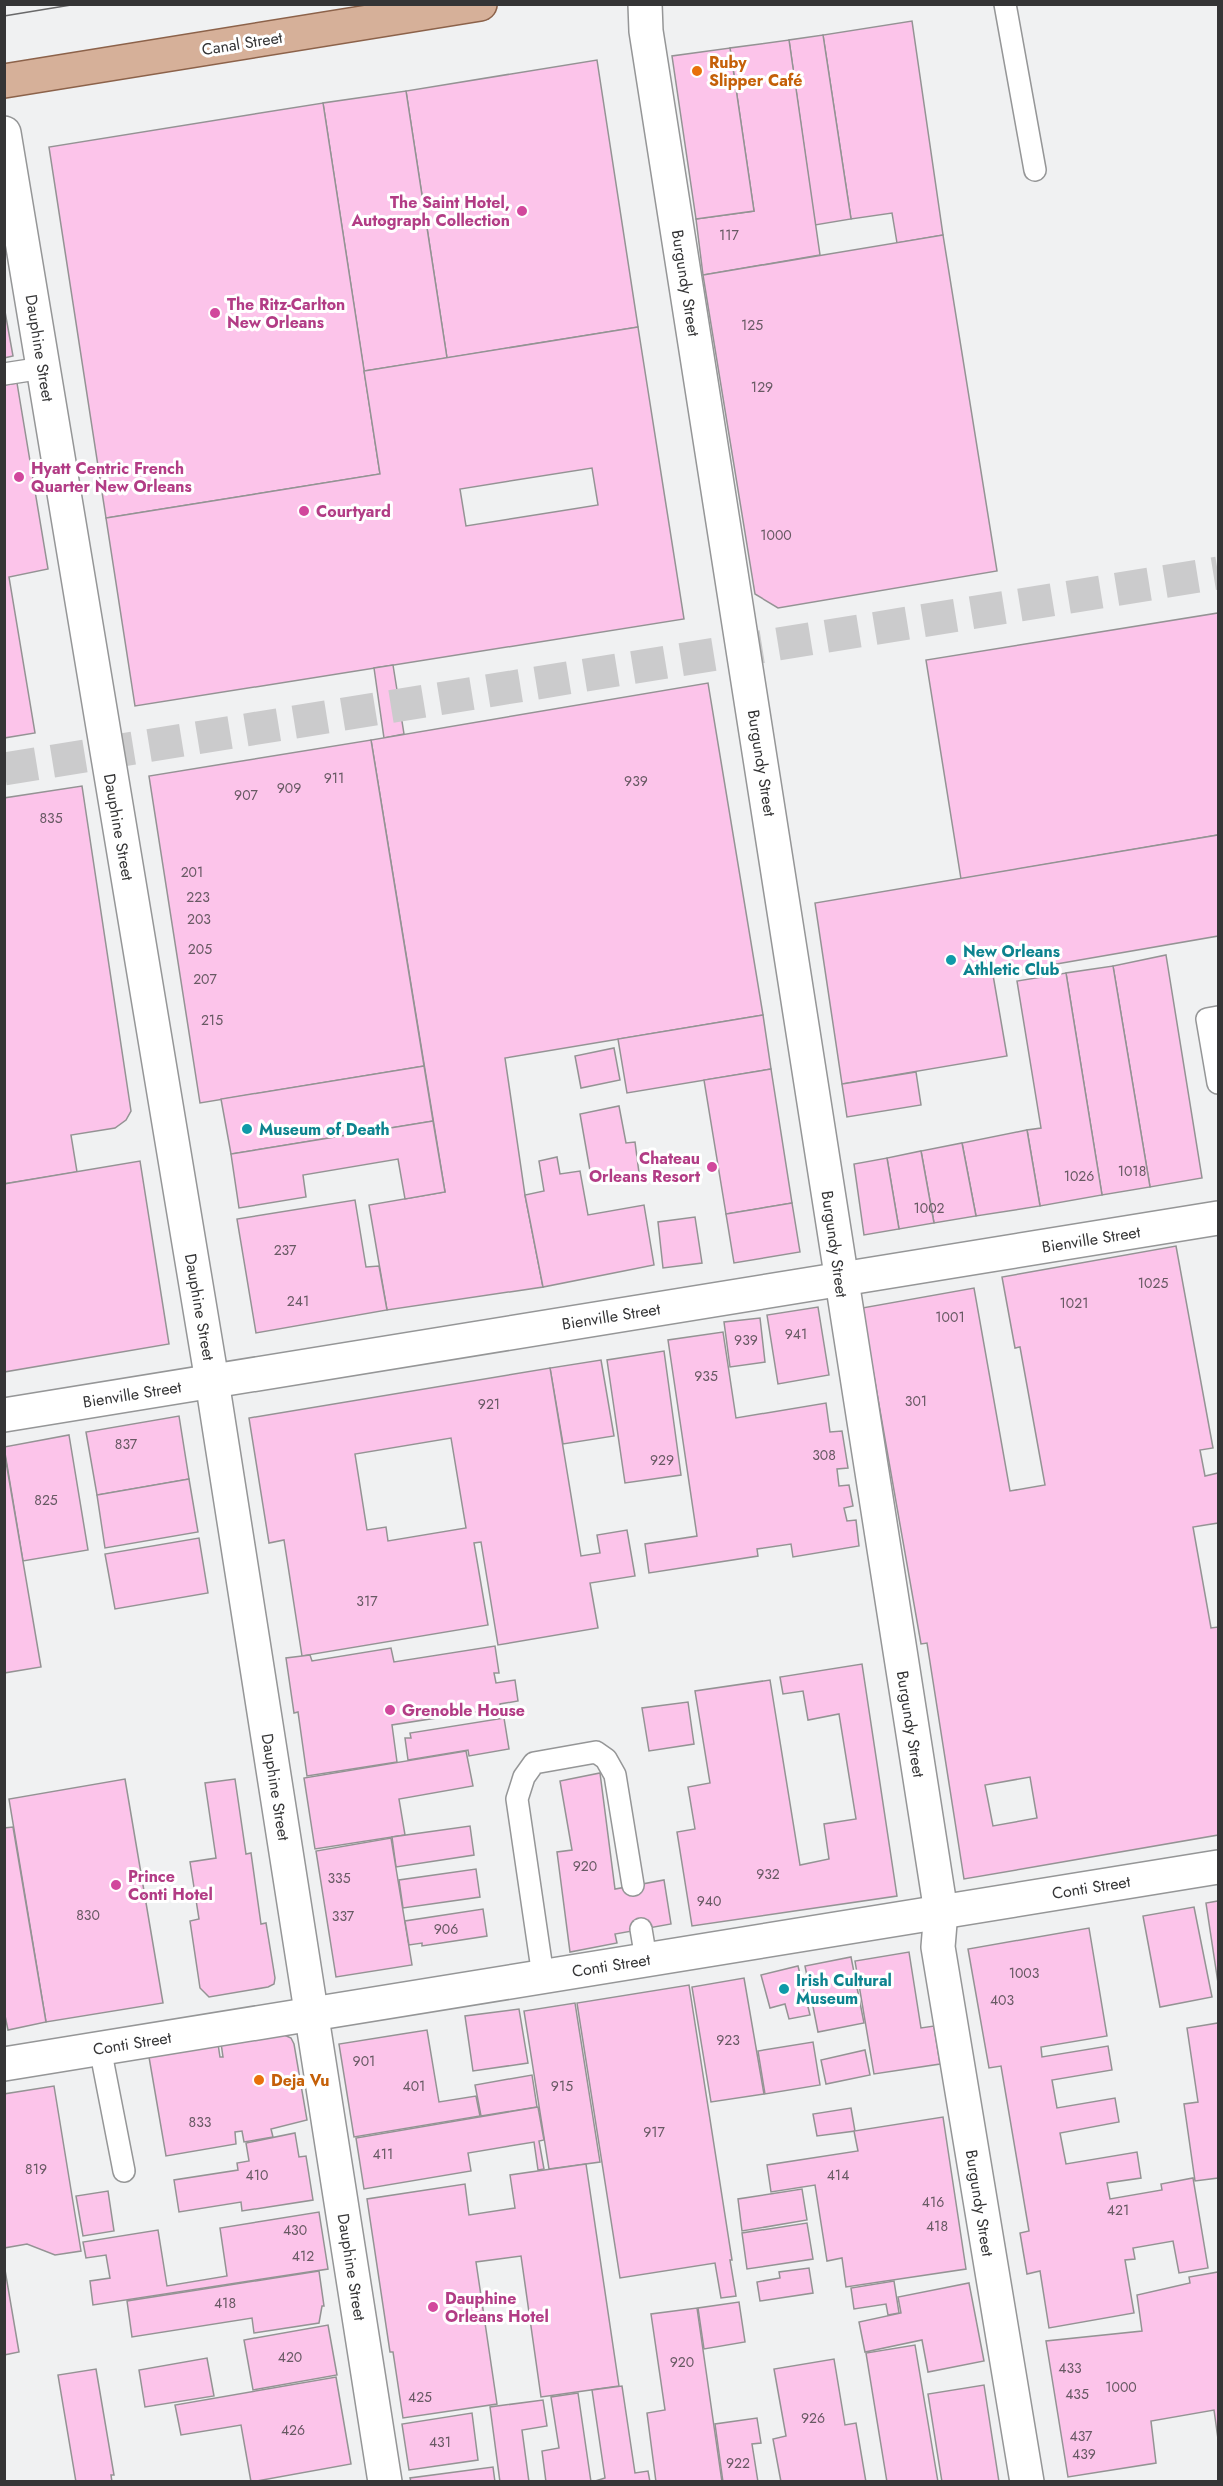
<svg xmlns="http://www.w3.org/2000/svg" width="1223" height="2486" font-family="Jost,sans-serif">
<style>
.building{fill:#fcc4ea;stroke:#949394;stroke-width:1.5;fill-rule:evenodd}
.lines{fill:none;stroke-linecap:round;stroke-linejoin:round}
.street-tunnel{stroke:#cbcbcc;stroke-width:33;stroke-dasharray:33 16;stroke-linecap:butt}
.lane-casing{stroke:#959697;stroke-width:24}
.street-casing{stroke:#959697;stroke-width:36}
.primary-casing{stroke:#8c624a;stroke-width:36}
.lane{stroke:#fff;stroke-width:21}
.street{stroke:#fff;stroke-width:33}
.primary{stroke:#d6b099;stroke-width:33}
.tram{stroke:#69696a;stroke-width:1.5}
.food-dot{fill:#e8710a;stroke:#fff;stroke-width:2}
.hotel-dot{fill:#d1479c;stroke:#fff;stroke-width:2}
.culture-dot{fill:#0f9aa8;stroke:#fff;stroke-width:2}
.labels{text-anchor:middle;stroke-width:6;stroke-linejoin:round;paint-order:stroke}
.number-label{font-size:14px;fill:#675963}
.street-label{font-size:16px;fill:#353536;stroke:#fff}
.food-label{font-size:16px;font-weight:bold;fill:#c56008;stroke:#fff;text-anchor:start}
.hotel-label{font-size:16px;font-weight:bold;fill:#b23c85;stroke:#fff;text-anchor:start}
.culture-label{font-size:16px;font-weight:bold;fill:#0d838f;stroke:#fff;text-anchor:start}
</style>
<rect width="100%" height="100%" fill="#f0f1f2"/>
<!-- building -->
<g class="building">
<path d="M912 21 943 235 897 243 892 213 851 219 823 35Z"/>
<path d="M823 35 851 219 815 225 789 40Z"/>
<path d="M789 40 820 255 703 275 696 219 754 211 730 48Z"/>
<path d="M730 48 754 211 696 219 672 56Z"/>
<path d="M597 60 638 327 447 358 406 91Z"/>
<path d="M406 91 447 358 364 371 323 103Z"/>
<path d="M323 103 380 474 106 518 49 147Z"/>
<path d="M943 235 997 571 778 608 755 594 703 275Z"/>
<path d="M4 306 13 356 4 358Z"/>
<path d="M638 327 684 619 135 706 106 518 380 474 364 371ZM592 468 598 505 466 526 460 489Z"/>
<path d="M17 383 48 569 9 577 35 733 4 738V385Z"/>
<path d="M1218 613V835L961 879 926 660Z"/>
<path d="M393 665 404 734 384 738 374 668Z"/>
<path d="M708 683 763 1015 505 1058 525 1195 543 1287 387 1310 369 1205 445 1192 371 740Z"/>
<path d="M371 740 424 1066 200 1103 149 776Z"/>
<path d="M82 786 131 1111 126 1120 115 1128 71 1135 77 1172 4 1184V798Z"/>
<path d="M1218 835V936L993 975 1007 1056 842 1084 815 903Z"/>
<path d="M1166 955 1202 1178 1150 1187 1113 966Z"/>
<path d="M1113 966 1150 1187 1102 1195 1066 973Z"/>
<path d="M1066 973 1102 1195 1040 1206 1027 1130 1041 1128 1017 981Z"/>
<path d="M763 1015 771 1069 627 1093 618 1039Z"/>
<path d="M614 1048 620 1080 581 1088 575 1056Z"/>
<path d="M424 1066 433 1121 231 1154 221 1099Z"/>
<path d="M771 1069 792 1203 726 1214 704 1080Z"/>
<path d="M916 1072 921 1105 847 1117 842 1084Z"/>
<path d="M619 1106 626 1143 635 1142 639 1173 592 1182 580 1114Z"/>
<path d="M433 1121 445 1192 405 1199 398 1159 303 1175 306 1197 239 1208 231 1154Z"/>
<path d="M1027 1130 1040 1206 976 1216 962 1143Z"/>
<path d="M962 1143 976 1216 934 1223 921 1151Z"/>
<path d="M921 1151 934 1223 899 1229 887 1158Z"/>
<path d="M557 1157 560 1174 580 1171 588 1215 644 1205 654 1265 543 1287 525 1195 544 1191 539 1161Z"/>
<path d="M887 1158 899 1229 864 1235 854 1164Z"/>
<path d="M140 1161 169 1344 4 1372V1184Z"/>
<path d="M355 1200 366 1267 379 1266 387 1310 256 1333 237 1219Z"/>
<path d="M792 1203 800 1252 734 1263 726 1214Z"/>
<path d="M695 1217 702 1263 663 1268 658 1222Z"/>
<path d="M1176 1246 1213 1448 1200 1450 1205 1476 1218 1473V1523L1193 1527 1211 1628 1218 1627V1835L964 1879 927 1643 921 1644 862 1308 974 1288 1010 1491 1045 1485 1020 1347 1015 1348 1002 1277ZM1030 1777 1037 1818 993 1826 985 1785Z"/>
<path d="M818 1307 829 1375 778 1384 767 1315Z"/>
<path d="M760 1318 765 1362 730 1367 724 1322Z"/>
<path d="M723 1332 736 1418 826 1403 830 1432 842 1431 848 1468 837 1469 839 1486 849 1485 853 1506 844 1508 847 1521 856 1520 859 1546 793 1557 791 1544 757 1549 758 1556 649 1573 645 1544 697 1536 668 1340Z"/>
<path d="M664 1351 681 1475 625 1483 607 1360Z"/>
<path d="M601 1360 614 1436 563 1444 550 1368Z"/>
<path d="M550 1368 581 1556 600 1553 597 1535 627 1530 635 1576 590 1583 598 1628 498 1645 481 1542 474 1543 488 1625 302 1656 284 1540 269 1543 249 1418ZM451 1438 466 1528 388 1541 386 1527 367 1530 355 1454Z"/>
<path d="M179 1416 189 1479 97 1495 86 1432Z"/>
<path d="M69 1435 88 1550 23 1561 4 1447Z"/>
<path d="M4 1450 41 1667 4 1673Z"/>
<path d="M189 1479 198 1532 105 1548 97 1495Z"/>
<path d="M199 1538 208 1593 115 1609 105 1554Z"/>
<path d="M495 1646 499 1673H494L496 1683 515 1680 518 1701 500 1704V1708L392 1725 397 1762 307 1776 298 1712 294 1713 286 1658 310 1655 312 1661 391 1648 394 1662Z"/>
<path d="M862 1664 897 1896 692 1926 677 1832 695 1829 688 1787 710 1783 695 1691 770 1680 800 1865 829 1859 824 1824 856 1819 839 1714 808 1720 803 1691 783 1694 780 1677Z"/>
<path d="M688 1702 694 1744 649 1751 642 1708Z"/>
<path d="M504 1718 509 1749 469 1756 468 1750 408 1760 405 1738H411L410 1733Z"/>
<path d="M466 1751 473 1786 399 1799 405 1835 315 1849 304 1778Z"/>
<path d="M600 1773 615 1889 664 1880 671 1924 615 1934 617 1943 570 1952 557 1852 572 1850 560 1781Z"/>
<path d="M125 1779 163 2003 46 2022 9 1799Z"/>
<path d="M235 1779 246 1854 251 1853 261 1924 266 1923 275 1978 274 1984 268 1987 209 1997 200 1988 190 1921 199 1919 190 1862 216 1858 205 1783Z"/>
<path d="M470 1826 474 1855 396 1867 392 1837Z"/>
<path d="M13 1827 46 2022 8 2030 4 2011V1828Z"/>
<path d="M391 1838 412 1965 336 1977 316 1851Z"/>
<path d="M476 1869 480 1897 403 1908 399 1880Z"/>
<path d="M1218 1901V1983L1206 1903Z"/>
<path d="M1194 1907 1212 1997 1160 2007 1143 1916Z"/>
<path d="M483 1909 487 1936 422 1946V1943L409 1945 405 1921Z"/>
<path d="M1089 1928 1107 2036 1041 2047 1042 2057 1108 2046 1112 2070 1052 2080 1057 2108 1115 2098 1119 2122 1060 2133 1066 2164 1137 2152 1141 2178 1107 2183 1110 2199 1162 2190 1161 2184 1193 2178 1208 2268 1179 2273 1173 2241 1133 2248 1135 2259 1125 2260 1134 2313 1049 2328 1040 2271 1027 2274 1020 2233 1029 2231 1001 2066 989 2068 968 1949Z"/>
<path d="M909 1952 921 2028 934 2026 940 2064 874 2074 855 1961Z"/>
<path d="M851 1957 864 2023 818 2032 805 1966Z"/>
<path d="M798 1966 810 2015 789 2019 785 2004 770 2008 761 1975Z"/>
<path d="M744 1978 764 2094 711 2102 692 1987Z"/>
<path d="M689 1985 732 2260H730L736 2296 721 2298 715 2263 620 2278 577 2003Z"/>
<path d="M575 2003 600 2162 549 2169 524 2011Z"/>
<path d="M519 2009 528 2063 473 2071 465 2016Z"/>
<path d="M1218 2023V2178L1195 2181 1184 2104 1198 2102 1187 2028Z"/>
<path d="M427 2030 439 2102 476 2096 480 2116 354 2137 339 2044Z"/>
<path d="M280 2033 291 2038 294 2044 307 2120 271 2129 273 2137 244 2142 242 2131 235 2132 236 2144 166 2156 149 2057 218 2044 220 2057H223L221 2043Z"/>
<path d="M813 2042 820 2085 765 2094 758 2051Z"/>
<path d="M865 2050 870 2075 826 2084 821 2060Z"/>
<path d="M532 2075 537 2107 481 2116 475 2085Z"/>
<path d="M54 2086 81 2251 55 2255 27 2244 4 2248V2094Z"/>
<path d="M538 2107 544 2140 539 2141 544 2169 538 2170 534 2142 468 2153 471 2171 364 2189 356 2138Z"/>
<path d="M851 2108 855 2131 817 2136 813 2114Z"/>
<path d="M943 2117 966 2269 846 2287 842 2258 827 2261 815 2185 771 2192 767 2165 858 2151 854 2131Z"/>
<path d="M295 2133 299 2157 306 2156 313 2200 242 2211 241 2202 179 2212 174 2180 238 2170 237 2163 249 2161 246 2143Z"/>
<path d="M586 2164 619 2386 541 2397 521 2256 476 2262 497 2404 403 2418 393 2352H390L367 2199 465 2184 469 2215 515 2208 510 2175Z"/>
<path d="M802 2189 807 2220 742 2231 738 2199Z"/>
<path d="M108 2191 114 2231 83 2236 76 2196Z"/>
<path d="M319 2212 328 2269 93 2305 90 2281 110 2278 106 2255 86 2258 83 2242 158 2230 167 2286 227 2276 220 2228Z"/>
<path d="M807 2223 813 2259 747 2269 742 2233Z"/>
<path d="M4 2264 19 2352 4 2355Z"/>
<path d="M809 2268 813 2293 760 2301 757 2282 780 2278 779 2272Z"/>
<path d="M319 2271 324 2306H322L319 2323 254 2333 252 2318 132 2337 127 2301Z"/>
<path d="M1218 2272V2439L1214 2410 1151 2421 1156 2463 1068 2477 1046 2341 1142 2331 1137 2295 1190 2283 1189 2277Z"/>
<path d="M894 2281 899 2313 888 2315 886 2304 854 2309 851 2288Z"/>
<path d="M969 2283 984 2361 928 2372 922 2340 865 2352 859 2322 901 2313 898 2297Z"/>
<path d="M739 2302 745 2342 704 2349 698 2308Z"/>
<path d="M697 2308 722 2482H656L647 2413 665 2410 651 2314Z"/>
<path d="M328 2325 337 2375 253 2390 244 2340Z"/>
<path d="M915 2345 938 2482H887L866 2353Z"/>
<path d="M207 2358 214 2396 145 2407 139 2370Z"/>
<path d="M834 2359 845 2425 856 2423 866 2482H781L773 2439 786 2436 774 2369Z"/>
<path d="M96 2369 114 2475H111L112 2482H76L58 2375Z"/>
<path d="M336 2377 351 2464 251 2482 241 2425 181 2435 175 2405Z"/>
<path d="M984 2385 999 2482H942L928 2394Z"/>
<path d="M622 2386 635 2473 648 2471 650 2482H592L605 2478 592 2390Z"/>
<path d="M578 2393 591 2482H546L542 2451 559 2448 551 2397Z"/>
<path d="M543 2400 547 2426 522 2430 529 2482H500L490 2407Z"/>
<path d="M472 2413 478 2460 409 2470 402 2424Z"/>
<path d="M757 2418 761 2443 752 2444 758 2482H723L715 2424Z"/>
<path d="M493 2467 495 2482H411L410 2478Z"/>
</g>
<g class="lines">
<!-- street-tunnel -->
<path class="street-tunnel" d="M4 769 1218 573"/>
<!-- lane casing -->
<g class="lane-casing">
<g id="lane">
<path d="M1005 4 1035 170"/>
<path d="M4 374 43 368"/>
<path d="M1218 1017 1207 1019 1218 1083"/>
<path d="M641 1929 646 1959"/>
<path d="M543 1976 517 1799 524 1777 534 1763 596 1752 606 1759 615 1775 633 1885"/>
<path d="M100 2048 124 2171"/>
</g>
</g>
<!-- street casing -->
<g class="street-casing">
<g id="street">
<path d="M645 4 646 31C744 652 838 1273 938 1893L941 1911 938 1947 1027 2482"/>
<path d="M4 133 212 1381 385 2482"/>
<path d="M4 1415 1218 1218"/>
<path d="M4 2064 1218 1867"/>
</g>
</g>
<!-- primary casing -->
<g class="primary-casing">
<path id="primary" d="M4 81 480 4"/>
</g>
<!-- lane -->
<use href="#lane" class="lane"/>
<!-- street -->
<use href="#street" class="street"/>
<!-- primary -->
<use href="#primary" class="primary"/>
<!-- tram -->
<path class="tram" d="M4 16 77 4"/>
</g>
<!-- markers -->
<g class="food-dot">
<circle cx="697" cy="71" r="6"/>
<circle cx="259" cy="2080" r="6"/>
</g>
<g class="hotel-dot">
<circle cx="522" cy="211" r="6"/>
<circle cx="215" cy="313" r="6"/>
<circle cx="19" cy="477" r="6"/>
<circle cx="304" cy="511" r="6"/>
<circle cx="712" cy="1167" r="6"/>
<circle cx="390" cy="1710" r="6"/>
<circle cx="116" cy="1885" r="6"/>
<circle cx="433" cy="2307" r="6"/>
</g>
<g class="culture-dot">
<circle cx="951" cy="960" r="6"/>
<circle cx="247" cy="1129" r="6"/>
<circle cx="784" cy="1989" r="6"/>
</g>
<g class="labels">
<!-- number labels -->
<g class="number-label">
<text x="729" y="240">117</text>
<text x="752" y="330">125</text>
<text x="762" y="392">129</text>
<text x="776" y="540">1000</text>
<text x="334" y="783">911</text>
<text x="636" y="786">939</text>
<text x="289" y="793">909</text>
<text x="246" y="800">907</text>
<text x="51" y="823">835</text>
<text x="192" y="877">201</text>
<text x="198" y="902">223</text>
<text x="199" y="924">203</text>
<text x="200" y="954">205</text>
<text x="205" y="984">207</text>
<text x="212" y="1025">215</text>
<text x="1132" y="1176">1018</text>
<text x="1079" y="1181">1026</text>
<text x="929" y="1213">1002</text>
<text x="285" y="1255">237</text>
<text x="1153" y="1288">1025</text>
<text x="298" y="1306">241</text>
<text x="1074" y="1308">1021</text>
<text x="950" y="1322">1001</text>
<text x="796" y="1339">941</text>
<text x="746" y="1345">939</text>
<text x="706" y="1381">935</text>
<text x="916" y="1406">301</text>
<text x="489" y="1409">921</text>
<text x="126" y="1449">837</text>
<text x="824" y="1460">308</text>
<text x="662" y="1465">929</text>
<text x="46" y="1505">825</text>
<text x="367" y="1606">317</text>
<text x="585" y="1871">920</text>
<text x="768" y="1879">932</text>
<text x="339" y="1883">335</text>
<text x="709" y="1906">940</text>
<text x="88" y="1920">830</text>
<text x="343" y="1921">337</text>
<text x="446" y="1934">906</text>
<text x="1024" y="1978">1003</text>
<text x="1002" y="2005">403</text>
<text x="728" y="2045">923</text>
<text x="364" y="2066">901</text>
<text x="414" y="2091">401</text>
<text x="562" y="2091">915</text>
<text x="200" y="2127">833</text>
<text x="654" y="2137">917</text>
<text x="383" y="2159">411</text>
<text x="36" y="2174">819</text>
<text x="257" y="2180">410</text>
<text x="838" y="2180">414</text>
<text x="933" y="2207">416</text>
<text x="1118" y="2215">421</text>
<text x="937" y="2231">418</text>
<text x="295" y="2235">430</text>
<text x="303" y="2261">412</text>
<text x="225" y="2308">418</text>
<text x="290" y="2362">420</text>
<text x="682" y="2367">920</text>
<text x="1070" y="2373">433</text>
<text x="1121" y="2392">1000</text>
<text x="1077" y="2399">435</text>
<text x="420" y="2402">425</text>
<text x="813" y="2423">926</text>
<text x="293" y="2435">426</text>
<text x="1081" y="2441">437</text>
<text x="440" y="2447">431</text>
<text x="1084" y="2459">439</text>
<text x="738" y="2468">922</text>
</g>
<!-- street labels -->
<g class="street-label">
<text transform="translate(242 43) rotate(-9)" y="6">Canal Street</text>
<text transform="translate(686 283) rotate(81)" y="6">Burgundy Street</text>
<text transform="translate(40 348) rotate(81)" y="6">Dauphine Street</text>
<text transform="translate(762 763) rotate(81)" y="6">Burgundy Street</text>
<text transform="translate(119 827) rotate(80)" y="6">Dauphine Street</text>
<text transform="translate(1091 1239) rotate(-9)" y="6">Bienville Street</text>
<text transform="translate(835 1244) rotate(82)" y="6">Burgundy Street</text>
<text transform="translate(200 1307) rotate(80)" y="6">Dauphine Street</text>
<text transform="translate(611 1316) rotate(-9)" y="6">Bienville Street</text>
<text transform="translate(132 1394) rotate(-9)" y="6">Bienville Street</text>
<text transform="translate(911 1724) rotate(81)" y="6">Burgundy Street</text>
<text transform="translate(276 1787) rotate(81)" y="6">Dauphine Street</text>
<text transform="translate(1091 1887) rotate(-9)" y="6">Conti Street</text>
<text transform="translate(611 1965) rotate(-9)" y="6">Conti Street</text>
<text transform="translate(132 2043) rotate(-9)" y="6">Conti Street</text>
<text transform="translate(980 2203) rotate(81)" y="6">Burgundy Street</text>
<text transform="translate(352 2267) rotate(81)" y="6">Dauphine Street</text>
</g>
<!-- food labels -->
<g class="food-label">
<text x="709" y="68">Ruby<tspan x="709" dy="18">Slipper Café</tspan></text>
<text x="271" y="2086">Deja Vu</text>
</g>
<!-- hotel labels -->
<g class="hotel-label">
<text x="510" y="208" text-anchor="end">The Saint Hotel,<tspan x="510" dy="18">Autograph Collection</tspan></text>
<text x="227" y="310">The Ritz-Carlton<tspan x="227" dy="18">New Orleans</tspan></text>
<text x="31" y="474">Hyatt Centric French<tspan x="31" dy="18">Quarter New Orleans</tspan></text>
<text x="316" y="517">Courtyard</text>
<text x="700" y="1164" text-anchor="end">Chateau<tspan x="700" dy="18">Orleans Resort</tspan></text>
<text x="402" y="1716">Grenoble House</text>
<text x="128" y="1882">Prince<tspan x="128" dy="18">Conti Hotel</tspan></text>
<text x="445" y="2304">Dauphine<tspan x="445" dy="18">Orleans Hotel</tspan></text>
</g>
<!-- culture labels -->
<g class="culture-label">
<text x="963" y="957">New Orleans<tspan x="963" dy="18">Athletic Club</tspan></text>
<text x="259" y="1135">Museum of Death</text>
<text x="796" y="1986">Irish Cultural<tspan x="796" dy="18">Museum</tspan></text>
</g>
</g>
<!-- border -->
<rect width="1223" height="2486" fill="none" stroke="#353536" stroke-width="12"/>
</svg>
